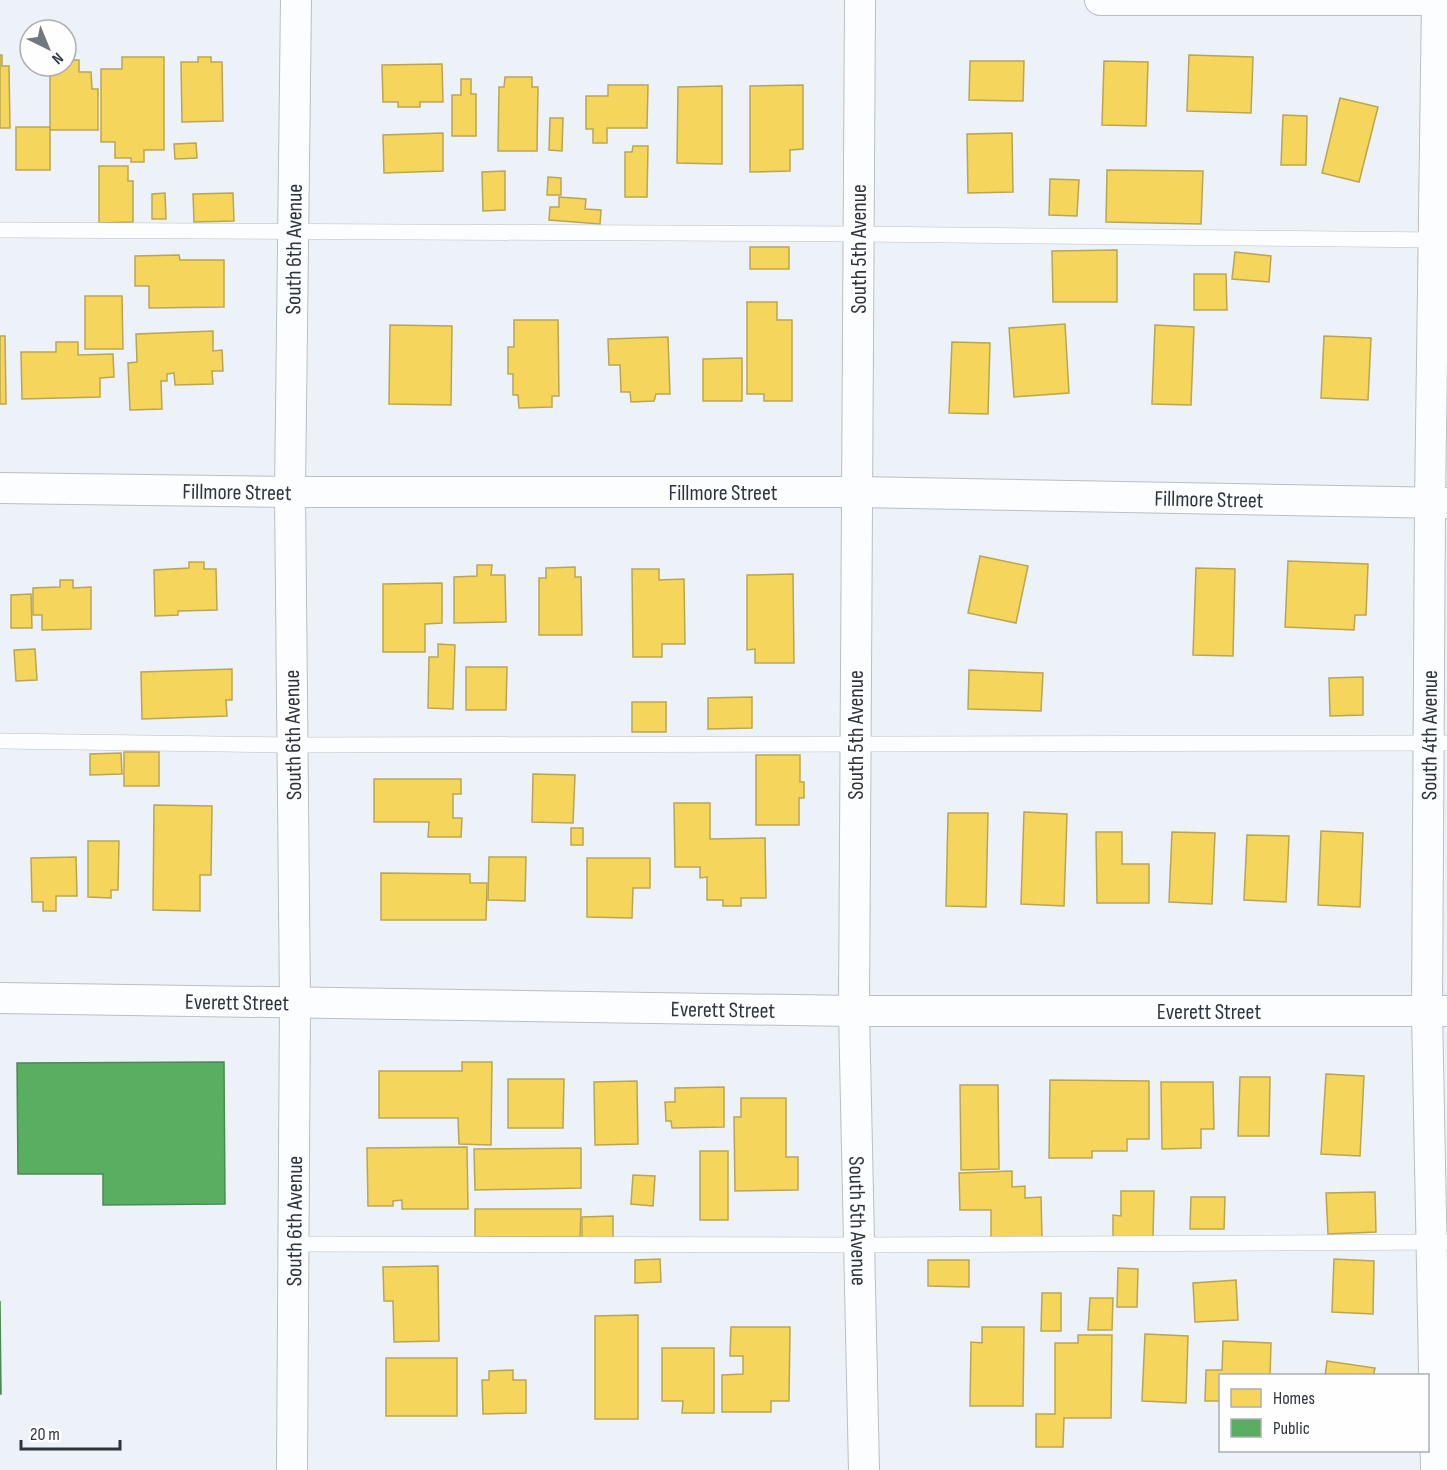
<svg xmlns="http://www.w3.org/2000/svg" width="1447" height="1470" font-family="'Sofia Sans Condensed',sans-serif">
<style>
.homes{fill:#f6d55c;stroke:#baa553;stroke-width:1.5}
.public{fill:#5aae61;stroke:#4d8956;stroke-width:1.5}
.lines{fill:none;stroke-linecap:round;stroke-linejoin:round}
.lane-casing{stroke:#babfc6;stroke-width:16}
.street-casing{stroke:#babfc6;stroke-width:32}
.lane{stroke:#fcfdfe;stroke-width:15}
.street{stroke:#fcfdfe;stroke-width:30}
.labels{text-anchor:middle;stroke-width:6;stroke-linejoin:round;paint-order:stroke}
.street-label{font-size:22px;fill:#2e343d;stroke:#fefefe}
</style>
<rect width="100%" height="100%" fill="#edf2f9"/>
<!-- homes -->
<g class="homes">
<path d="M0 55H2V66H9L10 128H0Z"/>
<path d="M1189 55 1253 57 1251 113 1187 111Z"/>
<path d="M122 57H164V150H144V162H131V158H115V142H101V69H122Z"/>
<path d="M198 57H211V62H222L223 121 182 122 181 62H198Z"/>
<path d="M66 60H79V72H91L92 89H98V130H50V66H66Z"/>
<path d="M970 61H1024L1023 101 969 100Z"/>
<path d="M1104 61 1148 62 1146 126 1102 125Z"/>
<path d="M442 64 443 102H420V107H398V102H383L382 65Z"/>
<path d="M505 77H532V87H538L537 151H498L499 87H504Z"/>
<path d="M461 79H471V94H476V136H452V95H461Z"/>
<path d="M608 85H648L647 128H607V143H593V129H586V96H608Z"/>
<path d="M803 85V149L790 150V171L750 172V86Z"/>
<path d="M722 86V164L677 163 678 87Z"/>
<path d="M1340 98 1378 107 1359 182 1322 173Z"/>
<path d="M1283 115 1307 116 1306 165H1281Z"/>
<path d="M550 118H563L562 151 549 150Z"/>
<rect x="16" y="127" width="34" height="43"/>
<path d="M443 133V171L384 173 383 135Z"/>
<path d="M1012 133 1013 192 968 193 967 134Z"/>
<path d="M196 143 197 158 175 159 174 144Z"/>
<path d="M633 146H648L647 197H625V152H632Z"/>
<path d="M99 166H128V181H133V222L99 223Z"/>
<path d="M1107 170 1203 171 1201 224 1106 222Z"/>
<path d="M505 171V210L483 211 482 172Z"/>
<path d="M548 177 561 178V195H547Z"/>
<path d="M1050 179 1079 180 1077 216 1049 215Z"/>
<path d="M165 193 166 219H152V194Z"/>
<path d="M233 193 234 221 194 222 193 194Z"/>
<path d="M559 197 586 199 585 209 601 210 600 224 549 220 550 207H559Z"/>
<rect x="750" y="247" width="39" height="22"/>
<path d="M1117 250V302H1053L1052 251Z"/>
<path d="M1235 252 1271 256 1269 282 1232 279Z"/>
<path d="M179 255 180 260H224V307L149 308V286H135V256Z"/>
<path d="M1194 274H1226L1227 310H1194Z"/>
<path d="M85 296H122L123 349H85Z"/>
<path d="M747 302H777V320H792V401H764V394H747Z"/>
<path d="M514 320H558L559 396H552V407L519 408 518 395H513V374H508V347H514Z"/>
<path d="M1065 324 1069 393 1014 397 1009 328Z"/>
<path d="M390 325 452 326 451 405 389 404Z"/>
<path d="M1155 325 1194 327 1191 405 1152 404Z"/>
<path d="M213 331V351L222 350 223 371H212L213 384 175 385 174 373 167 374V381H161L162 409 130 410 128 363 137 362 136 334Z"/>
<path d="M0 336H5L6 404H0Z"/>
<path d="M1324 336 1371 338 1368 400 1321 398Z"/>
<path d="M668 337 670 394H656L654 401 631 402 630 392H621L620 365H609L608 339Z"/>
<path d="M56 342H78V355L113 354 114 377 100 378V397L22 399 21 352H56Z"/>
<path d="M952 342 990 343 988 414 949 413Z"/>
<path d="M742 358V401H703V359Z"/>
<path d="M980 556 1028 566 1016 623 968 613Z"/>
<path d="M1288 561 1368 564 1366 615H1355L1354 630 1285 627Z"/>
<path d="M189 562H204V569H216L217 610 178 611V615L155 616 154 570 189 568Z"/>
<path d="M477 565H492L491 575H505L506 622 454 623V577L477 576Z"/>
<path d="M575 567V577H581L582 635H539V578H546V568Z"/>
<path d="M1196 568 1235 569 1233 656 1193 655Z"/>
<path d="M632 569H659V580L684 579 685 644H662V657H633Z"/>
<path d="M793 574 794 663H755V649L747 650V575Z"/>
<path d="M60 580H73V588L91 587V629L42 630V615H33V588L60 587Z"/>
<path d="M442 583V623L425 624V652H383V584Z"/>
<path d="M31 594 32 628H11V595Z"/>
<path d="M438 644 455 645 453 709 428 708 429 657H438Z"/>
<path d="M35 649 37 680 16 681 14 650Z"/>
<path d="M466 667H507L506 710H466Z"/>
<path d="M232 669V700H226L227 716 142 719 141 672Z"/>
<path d="M969 670 1043 673 1041 711 968 709Z"/>
<path d="M1363 677V715L1330 716 1329 678Z"/>
<path d="M752 697V728L708 729V698Z"/>
<rect x="632" y="702" width="34" height="30"/>
<rect x="124" y="752" width="35" height="34"/>
<path d="M121 753 122 774 90 775V754Z"/>
<path d="M756 755H800V782H804V798H799V825H756Z"/>
<path d="M533 774 575 775 573 823 532 822Z"/>
<path d="M374 779H461V794H453V818H462L461 837H428L429 822H374Z"/>
<path d="M674 803H710V839L765 838 766 898H741V906H723V900H707V877L700 878V867H675Z"/>
<path d="M154 805 212 806 211 875H200V911L153 910Z"/>
<path d="M1024 812 1067 814 1064 906 1021 904Z"/>
<path d="M948 813H988L986 907 946 906Z"/>
<rect x="571" y="828" width="12" height="17"/>
<path d="M1321 831 1363 833 1360 907 1318 905Z"/>
<path d="M1096 832H1122V864H1149V903H1097Z"/>
<path d="M1172 832 1215 833 1212 904 1169 902Z"/>
<path d="M1247 835 1289 836 1286 902 1244 900Z"/>
<path d="M88 841H119L118 890H111V898L88 897Z"/>
<path d="M76 857 77 896H56V911H43V902H32L31 858Z"/>
<path d="M489 857H526L525 901 488 900Z"/>
<path d="M587 858H650V888H633L632 918 587 917Z"/>
<path d="M381 873 470 874V883H487L486 920H381Z"/>
<path d="M462 1062H492L491 1145 459 1144 458 1118H379V1071H462Z"/>
<path d="M1326 1074 1364 1076 1360 1156 1321 1154Z"/>
<path d="M1240 1077H1270L1269 1136H1238Z"/>
<path d="M508 1079H564L563 1128H508Z"/>
<path d="M1050 1080 1149 1081V1139H1127V1151H1092V1158H1049Z"/>
<path d="M637 1081 638 1144 595 1145 594 1082Z"/>
<path d="M1161 1082H1213L1214 1129H1201V1148L1162 1149Z"/>
<path d="M960 1085H998L999 1169 961 1170Z"/>
<path d="M724 1087V1127L672 1128 671 1121H666L665 1102H675V1088Z"/>
<path d="M741 1098H786V1157H798V1190L735 1191 734 1117H741Z"/>
<path d="M467 1147 468 1209H402V1200L393 1201V1206H368L367 1148Z"/>
<path d="M581 1148V1188L475 1190 474 1149Z"/>
<rect x="700" y="1151" width="28" height="69"/>
<path d="M1012 1171V1187L1025 1186V1198L1041 1197 1042 1239 991 1240V1210H960L959 1173Z"/>
<path d="M633 1175 655 1176 653 1206 631 1204Z"/>
<path d="M1121 1191H1154L1153 1238 1113 1237V1215L1121 1216Z"/>
<path d="M1375 1192 1376 1232 1328 1234 1326 1193Z"/>
<path d="M1191 1197H1225L1224 1229H1190Z"/>
<path d="M475 1209H581L580 1237H475Z"/>
<path d="M613 1216V1238H582V1217Z"/>
<path d="M660 1259 661 1282 635 1283V1260Z"/>
<path d="M1334 1259 1374 1261 1373 1314 1332 1312Z"/>
<path d="M928 1260H969V1287L928 1286Z"/>
<path d="M438 1266 439 1341 394 1342 393 1301H384L383 1267Z"/>
<path d="M1118 1268 1138 1269 1137 1307H1117Z"/>
<path d="M1236 1280 1238 1320 1195 1322 1193 1283Z"/>
<path d="M1042 1293H1061V1331H1041Z"/>
<path d="M1090 1298H1113L1112 1330H1088Z"/>
<path d="M638 1315V1419H595V1316Z"/>
<path d="M731 1327H790L789 1401H771V1412H722V1375L743 1374V1356H730Z"/>
<path d="M982 1327H1024L1023 1406H970L971 1342 982 1343Z"/>
<path d="M1145 1334 1188 1336 1186 1403 1142 1401Z"/>
<path d="M1078 1335H1112L1111 1418H1064L1063 1447H1036V1414H1055V1343H1078Z"/>
<path d="M1223 1341 1271 1343 1270 1376H1220V1401H1205L1206 1370H1222Z"/>
<path d="M662 1348H714V1413H682L683 1401H662Z"/>
<rect x="386" y="1358" width="71" height="58"/>
<path d="M1327 1361 1375 1368 1373 1376H1325Z"/>
<path d="M513 1370V1380H526V1413L483 1414 482 1380H489V1371Z"/>
</g>
<!-- public -->
<g class="public">
<path d="M224 1062 225 1204 103 1205V1174H18L17 1063Z"/>
<path d="M0 1301 1 1394H0Z"/>
</g>
<g class="lines">
<!-- lane casing -->
<g class="lane-casing">
<g id="lane">
<path d="M0 230 858 234 1438 240"/>
<path d="M0 741 292 745 1447 743"/>
<path d="M293 1244 859 1245 1447 1242"/>
</g>
</g>
<!-- street casing -->
<g class="street-casing">
<g id="street">
<path id="s1" d="M860 0 854 1011 864 1470"/>
<path d="M1100 0H1447"/>
<path id="s2" d="M0 488 290 492H856L1447 503"/>
<path id="s3" d="M0 998 854 1011H1446"/>
<path id="s4" d="M292 1470 295 1003 290 492 296 0"/>
<path id="s5" d="M1436 1470 1427 1011 1430 503 1437 0"/>
</g>
</g>
<!-- lane -->
<use href="#lane" class="lane"/>
<!-- street -->
<use href="#street" class="street"/>
</g>
<g class="labels">
<!-- street labels -->
<g class="street-label">
<text dy="8" stroke="none"><textPath href="#s4" startOffset="1221">South 6th Avenue</textPath></text>
<text transform="translate(858 249) rotate(-90)" y="8">South 5th Avenue</text>
<text dy="8" stroke="none"><textPath href="#s2" startOffset="237">Fillmore Street</textPath></text>
<text dy="8" stroke="none"><textPath href="#s2" startOffset="723">Fillmore Street</textPath></text>
<text dy="8" stroke="none"><textPath href="#s2" startOffset="1209">Fillmore Street</textPath></text>
<text transform="translate(292 735) rotate(-91)" y="8">South 6th Avenue</text>
<text transform="translate(855 735) rotate(-90)" y="8">South 5th Avenue</text>
<text dy="8" stroke="none"><textPath href="#s5" startOffset="735">South 4th Avenue</textPath></text>
<text dy="8" stroke="none"><textPath href="#s3" startOffset="237">Everett Street</textPath></text>
<text dy="8" stroke="none"><textPath href="#s3" startOffset="723">Everett Street</textPath></text>
<text dy="8" stroke="none"><textPath href="#s3" startOffset="1209">Everett Street</textPath></text>
<text dy="8" stroke="none"><textPath href="#s4" startOffset="249">South 6th Avenue</textPath></text>
<text dy="8" stroke="none"><textPath href="#s1" startOffset="1221">South 5th Avenue</textPath></text>
</g>
</g>
<!-- legend -->
<rect x="1219" y="1374" width="210" height="78" fill="#fefefe" stroke="#abadb1" stroke-width="1.5"/>
<rect x="1231" y="1389" width="30" height="18" fill="#f6d55c" stroke="#abadb1" stroke-width="1.5"/>
<text x="1273" y="1404" font-size="18" fill="#2e343d">Homes</text>
<rect x="1231" y="1419" width="30" height="18" fill="#5aae61" stroke="#abadb1" stroke-width="1.5"/>
<text x="1273" y="1434" font-size="18" fill="#2e343d">Public</text>
<!-- north arrow -->
<g transform="translate(48 48) rotate(137)"><circle r="28" fill="#fefefe" stroke="#abadb1" stroke-width="1.5"/>
<path d="M0-4.5L10 22L0 15L-10 22Z" fill="#71767f"/>
<text y="-9" font-size="16" font-weight="bold" text-anchor="middle" fill="#2e343d">N</text>
</g>
<!-- scale -->
<path d="M21 1440v9h99v-9" fill="none" stroke="#2e343d" stroke-width="3"/>
<text x="30" y="1440" font-size="18" fill="#2e343d" stroke="#fefefe" stroke-width="4.5" paint-order="stroke">20 m</text>
</svg>
